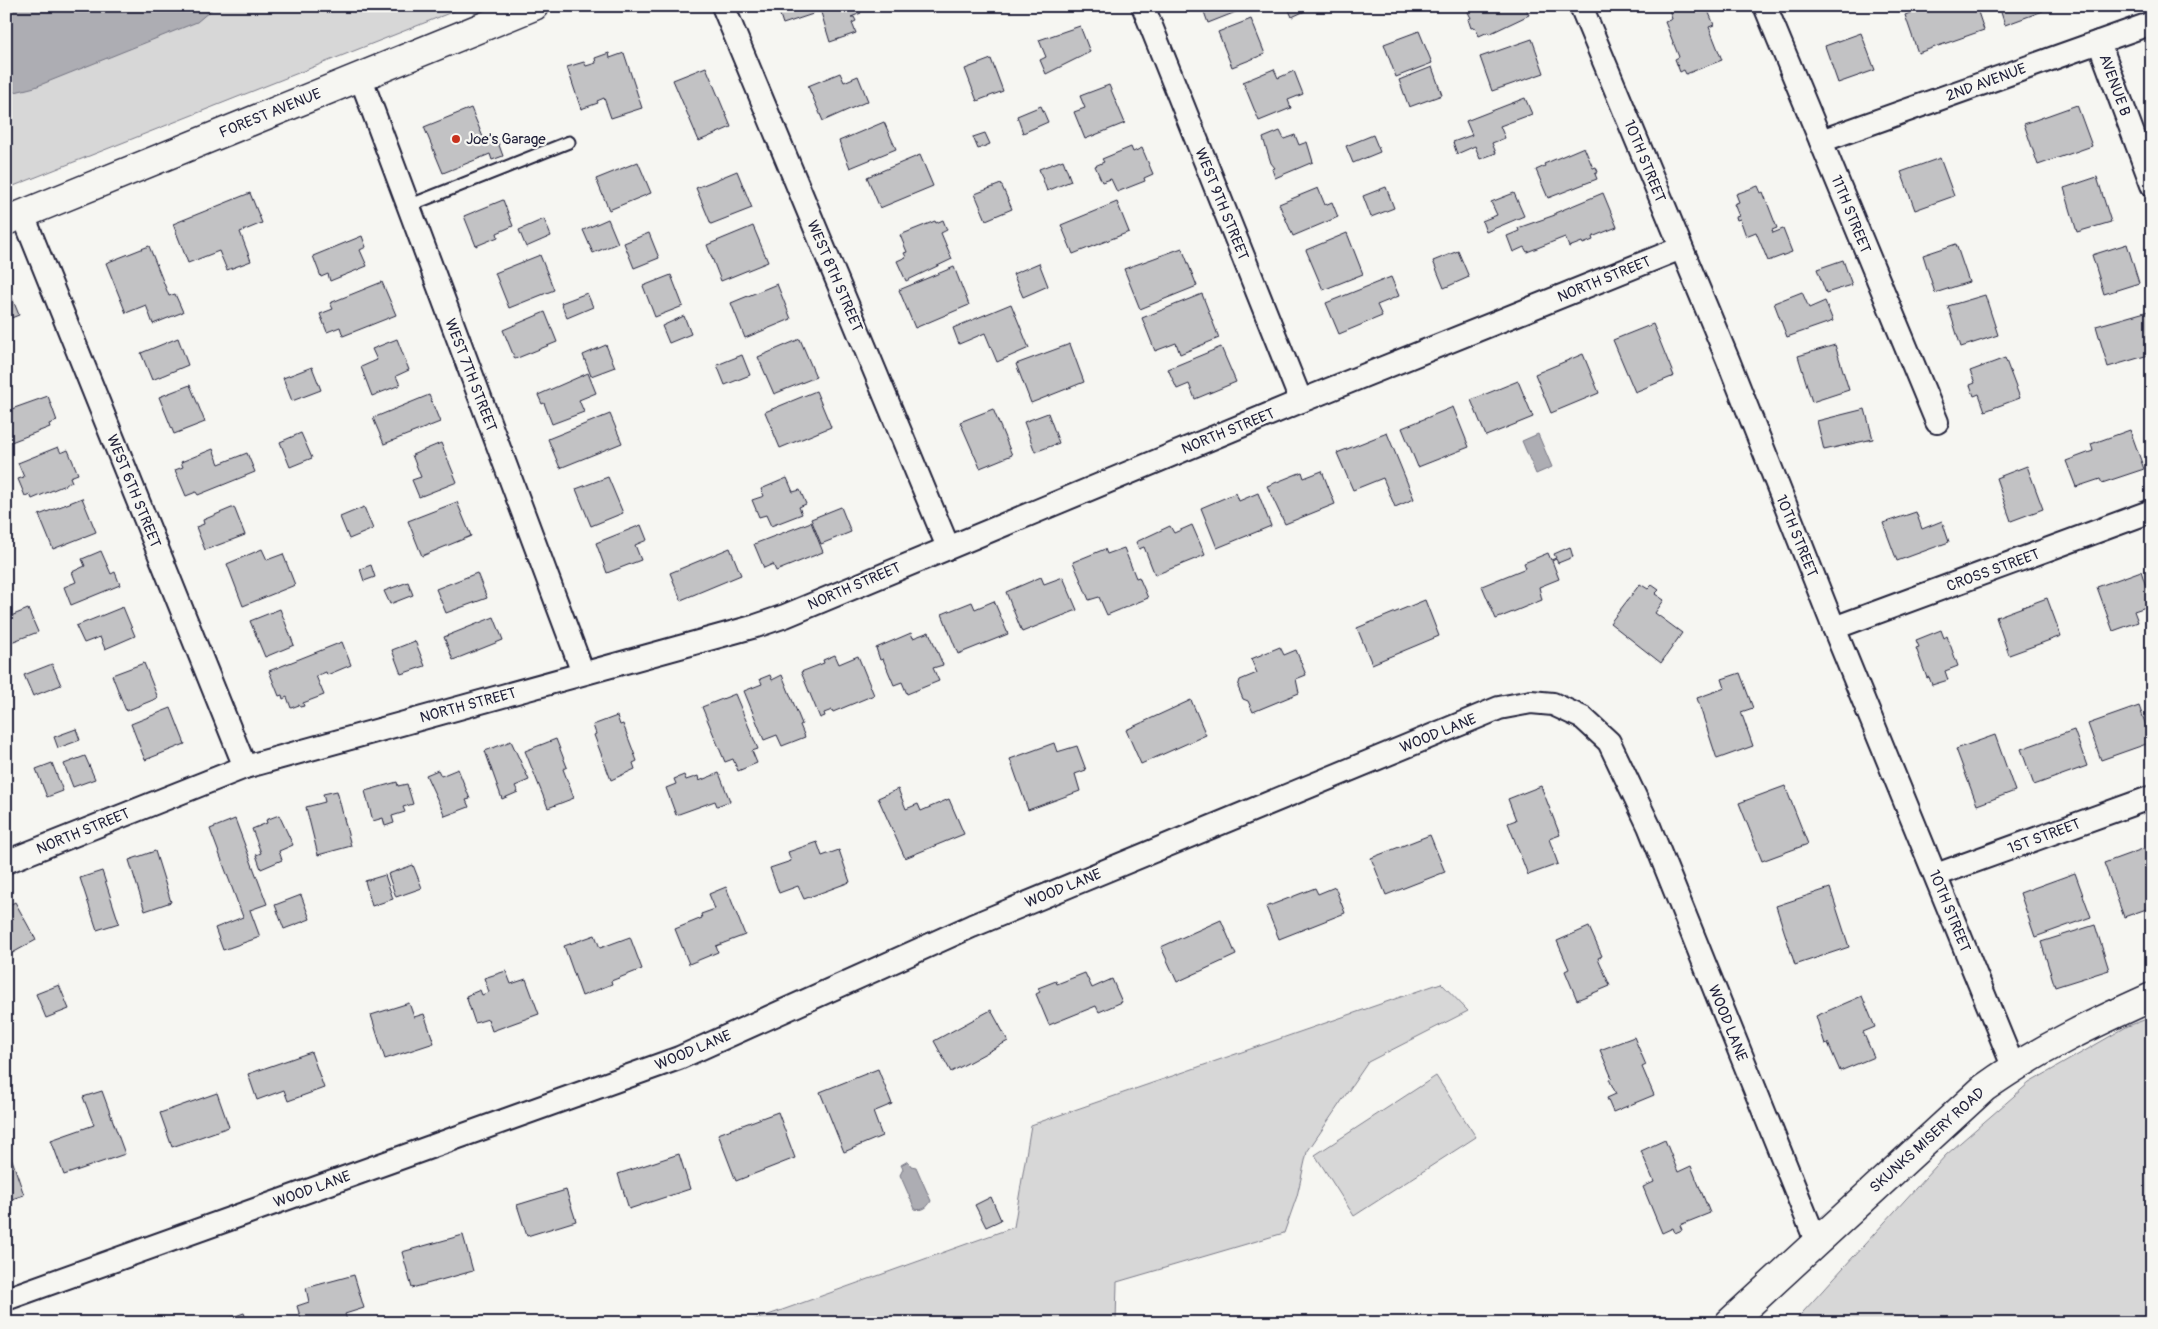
<svg xmlns="http://www.w3.org/2000/svg" width="2158" height="1329" font-family="Pangolin,sans-serif">
<style>
.green{fill:#d7d7d7;stroke:#7c7c89}
.water{fill:#adadb3;stroke:#757583}
.building{fill:#c2c2c4;stroke:#22223b}
.lines{fill:none;stroke-linecap:round;stroke-linejoin:round}
.service-casing{stroke:#22223b;stroke-width:15}
.minor-casing{stroke:#22223b;stroke-width:26}
.secondary-casing{stroke:#22223b;stroke-width:31}
.service{stroke:#f6f6f2;stroke-width:11}
.minor{stroke:#f6f6f2;stroke-width:22}
.secondary{stroke:#f6f6f2;stroke-width:28}
.poi-dot{fill:#c8321e;stroke:#f6f6f2;stroke-width:2}
.labels{text-anchor:middle;stroke-width:4.5;stroke-linejoin:round;paint-order:stroke}
.street-label{font-size:15px;fill:#22223b;stroke:#f6f6f2}
.poi-label{font-size:15px;fill:#22223b;stroke:#f6f6f2;text-anchor:start}
</style>
<rect width="100%" height="100%" fill="#f6f6f2"/>
<filter id="ink" filterUnits="userSpaceOnUse"><feTurbulence type="fractalNoise" baseFrequency=".02" numOctaves="2"/><feDisplacementMap in="SourceGraphic" scale="10" xChannelSelector="R" yChannelSelector="G"/><feConvolveMatrix kernelMatrix="1 2 1 2 8 2 1 2 1" color-interpolation-filters="sRGB"/></filter>
<g filter="url(#ink)">
<!-- green -->
<g class="green">
<path d="M6 6H467L6 189Z"/>
<path d="M1441 983 1468 1011 1368 1062 1307 1152 1297 1196 1284 1233 1117 1282 1116 1323H746L1014 1227 1031 1125Z"/>
<path d="M2152 1017V1323H1793L1946 1155 2029 1083 2128 1026Z"/>
<path d="M1436 1076 1476 1137 1354 1216 1315 1155Z"/>
</g>
<!-- water -->
<g class="water">
<path d="M6 6H216L197 22 35 87 11 93 6 90Z"/>
<path d="M1538 434 1552 467 1536 474 1522 441Z"/>
<path d="M908 1161 911 1166 916 1167 931 1201C927 1208 923 1211 915 1209L900 1175 903 1169 901 1165Z"/>
</g>
<!-- building -->
<g class="building">
<path d="M777 6H811L813 14 783 24Z"/>
<path d="M819 6H858L861 13 851 17H854L856 21 852 23 856 33 830 42Z"/>
<path d="M1251 6 1208 23 1203 9 1208 6Z"/>
<path d="M1287 6H1303L1305 11 1292 17Z"/>
<path d="M1475 6H1525L1529 15 1489 34 1488 32 1479 36 1475 27 1471 28 1468 19 1471 18 1467 10Z"/>
<path d="M1668 6H1701L1702 9 1707 8 1714 25 1709 27 1722 60 1686 74 1684 70 1680 72 1675 59 1679 57 1665 22 1672 19Z"/>
<path d="M1928 6H1976L1984 30 1918 53 1905 15Z"/>
<path d="M1999 6H2042L2043 11 2005 25Z"/>
<path d="M1251 19 1265 54 1232 67 1218 32Z"/>
<path d="M1080 26 1090 52 1046 74 1040 60 1046 57 1039 40Z"/>
<path d="M1419 31 1432 63 1396 77 1384 44Z"/>
<path d="M1861 33 1875 70 1838 83 1825 46Z"/>
<path d="M1532 39 1544 73 1492 91 1480 57Z"/>
<path d="M609 53 610 58 624 53 642 108 611 118 604 98 597 101 598 103 581 109 567 67 584 62 586 66 596 63 595 58Z"/>
<path d="M991 59 1003 91 977 101 965 69Z"/>
<path d="M706 67 731 127 699 141 673 80Z"/>
<path d="M1432 67 1442 95 1409 107 1399 80Z"/>
<path d="M1274 69 1278 78 1294 71 1303 94 1288 100 1291 108 1259 121 1243 82Z"/>
<path d="M840 73 844 82 858 76 868 101 823 121 808 86Z"/>
<path d="M1109 85 1125 123 1085 139 1074 112 1085 108 1080 96Z"/>
<path d="M1525 98 1532 114 1500 126 1505 138 1492 143 1496 153 1480 159 1475 146 1457 154 1453 142 1472 135 1466 121Z"/>
<path d="M2077 105 2092 146 2038 165 2024 124Z"/>
<path d="M1041 106 1048 122 1023 133 1017 116Z"/>
<path d="M471 108 485 142 496 137 503 156 492 160 490 154 443 173 424 127Z"/>
<path d="M884 122 896 149 850 168 839 141Z"/>
<path d="M1280 131 1284 139 1295 135 1299 145 1307 142 1313 162 1275 178 1272 169 1275 168 1271 163 1263 138Z"/>
<path d="M985 133 990 144 978 149 973 137Z"/>
<path d="M1373 135 1380 152 1353 163 1346 146Z"/>
<path d="M1131 147 1133 152 1142 148 1153 174 1144 178 1145 181 1117 192 1111 179 1102 182 1095 166 1104 162 1102 159Z"/>
<path d="M1584 147 1593 168 1596 167 1598 172 1595 174 1597 179 1548 198 1536 170 1545 166 1544 164Z"/>
<path d="M920 155 933 186 880 208 867 177Z"/>
<path d="M1940 158 1954 196 1915 210 1901 172Z"/>
<path d="M1063 160 1071 181 1047 191 1039 169Z"/>
<path d="M638 162 651 193 609 210 596 179Z"/>
<path d="M737 171 752 208 711 224 696 188Z"/>
<path d="M2097 177 2111 222 2077 232 2064 188Z"/>
<path d="M1001 184 1012 209 986 220 975 194Z"/>
<path d="M1758 186 1761 193 1763 192 1777 228 1772 230 1773 233 1783 229 1792 252 1768 261 1756 232 1746 236 1740 219 1737 220 1736 217 1739 216 1734 204 1739 202 1736 194Z"/>
<path d="M1386 187 1394 208 1371 217 1363 196Z"/>
<path d="M1318 188 1325 205 1332 202 1338 217 1293 236 1279 204Z"/>
<path d="M250 193 262 223 240 232 251 261 227 270 219 251 188 263 173 224Z"/>
<path d="M1514 193 1524 216 1486 232 1482 221 1497 215 1491 202Z"/>
<path d="M1603 193 1617 227 1592 237 1593 240 1583 244 1582 242 1569 247 1565 237 1527 252 1524 247 1513 252 1507 236 1519 231 1518 228 1555 215V213Z"/>
<path d="M503 200 513 226 497 233 498 237 476 246 464 216Z"/>
<path d="M1117 202 1129 232 1073 254 1061 225Z"/>
<path d="M544 219 551 236 526 247 519 230Z"/>
<path d="M608 219 618 243 593 253 583 230Z"/>
<path d="M943 220 947 230 941 233 952 259 906 281 897 261 906 257 904 253 907 252 900 235 935 221 936 223Z"/>
<path d="M753 226 768 262 721 281 707 245Z"/>
<path d="M649 233 659 258 634 268 624 243Z"/>
<path d="M1347 233 1363 274 1323 290 1306 250Z"/>
<path d="M362 236 366 247 360 250 367 266 330 281 328 274 321 277 313 256Z"/>
<path d="M1956 244 1969 282 1935 293 1923 255Z"/>
<path d="M2127 244 2139 283 2104 294 2092 255Z"/>
<path d="M149 246 169 296 175 294 183 312 153 324 146 305 126 313 106 263Z"/>
<path d="M1182 248 1197 286 1140 309 1124 269Z"/>
<path d="M1458 251 1469 277 1444 288 1433 261Z"/>
<path d="M540 255 554 290 509 308 495 273Z"/>
<path d="M1843 260 1852 285 1826 293 1817 269Z"/>
<path d="M1039 263 1048 286 1023 297 1013 274Z"/>
<path d="M954 267 969 305 915 328 899 290Z"/>
<path d="M671 275 683 306 655 317 643 286Z"/>
<path d="M1391 277 1399 296 1377 305 1382 316 1339 334 1326 303Z"/>
<path d="M382 282 396 315 343 336 340 327 327 332 320 314 333 309 330 303Z"/>
<path d="M6 283 19 315 6 320Z"/>
<path d="M777 284 791 319 745 338 731 303Z"/>
<path d="M1802 292 1809 308 1825 301 1833 321 1787 337 1774 303Z"/>
<path d="M587 293 593 307 567 318 561 303Z"/>
<path d="M1202 294 1219 338 1180 354 1176 343 1155 351 1142 318Z"/>
<path d="M1985 295 1998 335 1961 347 1948 306Z"/>
<path d="M1011 304 1029 348 997 362 985 333 959 344 953 328Z"/>
<path d="M2152 310V354L2108 367 2096 326Z"/>
<path d="M545 312 557 342 515 359 503 330Z"/>
<path d="M684 316 691 334 669 343 662 326Z"/>
<path d="M1653 324 1674 376 1635 392 1613 340Z"/>
<path d="M178 338 188 365 152 380 141 353Z"/>
<path d="M397 339 409 370 396 376 400 385 372 396 361 367 377 360 372 349Z"/>
<path d="M800 339 816 377 774 394 758 357Z"/>
<path d="M1070 344 1084 382 1031 403 1016 364Z"/>
<path d="M606 345 615 367 591 376 583 355Z"/>
<path d="M1835 345 1849 390 1812 402 1798 356Z"/>
<path d="M1221 347 1236 382 1195 399 1189 384 1177 389 1168 369Z"/>
<path d="M1583 354 1599 393 1551 413 1535 374Z"/>
<path d="M742 355 750 375 725 385 717 365Z"/>
<path d="M2005 358 2020 398 1985 411 1979 394 1974 396 1970 385 1975 383 1970 371Z"/>
<path d="M312 367 321 390 292 401 283 378Z"/>
<path d="M588 373 596 393 579 400 584 412 552 424 544 403 542 404 538 395Z"/>
<path d="M1518 381 1533 417 1486 436 1471 400Z"/>
<path d="M190 385 205 422 174 434 159 397Z"/>
<path d="M816 391 831 427 780 448 765 412Z"/>
<path d="M429 395 440 422 384 444 373 418Z"/>
<path d="M48 396 57 421 49 424 50 427 6 444V411Z"/>
<path d="M1453 407 1469 447 1418 467 1402 428Z"/>
<path d="M993 409 1012 455 980 468 960 422Z"/>
<path d="M1865 409 1873 439 1824 450 1817 421Z"/>
<path d="M1048 413 1059 443 1035 452 1024 422Z"/>
<path d="M610 414 622 443 560 468 548 439Z"/>
<path d="M2130 430 2144 469 2102 483 2100 479 2076 487 2066 461 2093 451 2091 444Z"/>
<path d="M301 433 312 458 290 467 280 442Z"/>
<path d="M1387 433 1414 499 1395 507 1383 478 1353 490 1337 453Z"/>
<path d="M441 443 457 482 419 497 412 480 421 477 412 455Z"/>
<path d="M58 447 61 453 68 450 78 474 70 477 72 482 32 499 30 494 25 496 18 479 24 477 18 463Z"/>
<path d="M213 449 219 464 247 453 255 472 198 495 196 492 186 496 175 470 183 467 181 462Z"/>
<path d="M2027 466 2043 509 2011 521 1996 478Z"/>
<path d="M1322 471 1335 504 1285 524 1267 486 1302 472 1304 478Z"/>
<path d="M608 477 623 513 591 526 576 489Z"/>
<path d="M787 478 793 492 800 490 806 504 799 507 802 514 771 526 766 515 759 517 752 500 764 496 761 489Z"/>
<path d="M1236 493 1239 501 1258 493 1271 526 1217 548 1201 508Z"/>
<path d="M82 498 96 532 53 549 39 515Z"/>
<path d="M457 502 471 536 422 556 408 521Z"/>
<path d="M234 507 245 535 205 550 196 527 204 524 203 520Z"/>
<path d="M364 507 373 529 349 539 340 517Z"/>
<path d="M841 507 851 532 821 544 811 519Z"/>
<path d="M1916 512 1922 529 1942 521 1949 542 1897 561 1883 523Z"/>
<path d="M811 522 823 552 776 571 773 564 764 568 754 544Z"/>
<path d="M641 525 647 540 635 545 641 560 607 573 596 543Z"/>
<path d="M1192 525 1205 555 1155 575 1144 547 1139 549 1136 542 1170 526 1174 533Z"/>
<path d="M1570 547 1573 557 1558 563 1556 559 1552 561 1559 579 1539 587 1542 600 1496 619 1482 586 1526 568 1524 563 1548 553 1551 560 1556 558 1554 554Z"/>
<path d="M730 548 741 575 681 600 670 573Z"/>
<path d="M1124 548 1136 578 1139 577 1148 598 1107 615 1099 597 1089 600 1073 562 1105 549 1107 554Z"/>
<path d="M262 549 267 560 283 554 295 585 243 606 227 564Z"/>
<path d="M101 551 111 574 115 572 120 585 71 605 64 587 76 582 72 572 85 566 82 559Z"/>
<path d="M371 565 375 577 364 581 360 569Z"/>
<path d="M2141 571 2152 605 2134 611 2138 622 2113 631 2097 587Z"/>
<path d="M477 573 487 598 446 613 436 589Z"/>
<path d="M1041 577 1044 584 1063 577 1077 610 1022 632 1006 592Z"/>
<path d="M408 582 413 595 390 604 384 591Z"/>
<path d="M1640 584 1648 589 1652 585 1659 590 1655 594 1664 600 1655 613 1682 633 1661 663 1610 623Z"/>
<path d="M2047 598 2061 636 2009 655 1996 617Z"/>
<path d="M1425 600 1439 636 1372 664 1357 628Z"/>
<path d="M994 601 1008 634 958 654 942 614 972 602 975 609Z"/>
<path d="M123 607 135 636 105 649 100 637 84 643 76 626Z"/>
<path d="M28 609 38 632 11 642 6 631V618Z"/>
<path d="M280 609 294 645 265 657 250 621Z"/>
<path d="M494 617 503 640 453 660 444 637Z"/>
<path d="M1941 630 1944 638 1947 636 1958 666 1945 671 1948 680 1932 685 1929 677 1927 678 1916 648 1919 647 1916 640Z"/>
<path d="M929 632 943 665 933 668 939 681 907 694 902 682 894 685 883 659 880 660 876 648 911 633 913 638Z"/>
<path d="M415 641 425 666 401 674 392 650Z"/>
<path d="M342 642 351 665 327 675 326 672 316 676 324 695 303 703 304 706 300 707 299 705 291 708 287 697 283 699 282 695 279 696 269 671Z"/>
<path d="M1280 647 1284 655 1296 650 1306 675 1296 679 1299 693 1253 712 1248 701 1243 699 1238 687 1240 680 1257 673 1251 659Z"/>
<path d="M835 655 839 664 858 656 874 695 833 712 832 710 824 713 825 716 820 718 801 672 824 663 823 660Z"/>
<path d="M144 663 158 698 126 711 112 675Z"/>
<path d="M52 664 61 685 33 696 24 675Z"/>
<path d="M1740 673 1753 708 1741 712 1753 746 1717 759 1697 698 1725 688 1722 679Z"/>
<path d="M770 675 772 680 782 675 802 724 800 725 805 737 782 746 777 735 764 740 744 691 762 684 760 679Z"/>
<path d="M735 694 758 749 752 751 757 763 738 771 733 759 725 762 702 707Z"/>
<path d="M1191 700 1206 735 1141 764 1126 730Z"/>
<path d="M2139 706 2152 742 2101 760 2088 724Z"/>
<path d="M171 708 185 744 145 760 131 724Z"/>
<path d="M617 716 620 725 623 724 637 761 633 763 635 769 611 780 594 735 596 734 593 725Z"/>
<path d="M76 729 80 740 58 748 54 737Z"/>
<path d="M2074 730 2087 766 2034 785 2021 749Z"/>
<path d="M1995 735 2015 791 1977 805 1956 749Z"/>
<path d="M556 739 567 767 563 769 574 798 548 808 525 751Z"/>
<path d="M511 741 529 780 515 786 518 792 502 799 485 751Z"/>
<path d="M1054 743 1057 752 1077 746 1086 770 1075 774 1080 791 1028 810 1010 759Z"/>
<path d="M85 756 95 779 73 787 64 764Z"/>
<path d="M52 763 63 791 47 797 36 769Z"/>
<path d="M458 769 470 799 466 800 469 807 445 816 426 775 438 770 441 776Z"/>
<path d="M719 773 730 801 717 806 715 801 676 815 666 788 676 784 674 779 684 775 686 780 698 776 699 781Z"/>
<path d="M397 782 398 786 407 784 413 804 403 807 405 812 392 816 394 823 385 826 383 818 373 821 365 791Z"/>
<path d="M1541 786 1560 835 1549 839 1558 864 1528 875 1508 823 1516 820 1508 799Z"/>
<path d="M1785 786 1808 844 1762 861 1739 803Z"/>
<path d="M898 789 906 809 918 804 921 811 949 799 964 834 905 858 878 798Z"/>
<path d="M337 791 351 846 318 855 306 807 325 802 323 794Z"/>
<path d="M6 805 11 817 6 819Z"/>
<path d="M279 815 293 845 279 851 282 860 261 869 256 855 261 853 252 829 267 823 266 820Z"/>
<path d="M235 819 267 904 250 910 260 937 223 950 215 928 243 917 210 829Z"/>
<path d="M1430 835 1445 872 1386 895 1371 858Z"/>
<path d="M817 842 822 856 839 850 850 882 804 899 798 886 779 893 770 868 791 861 788 852Z"/>
<path d="M2148 847 2149 850 2152 849V907L2124 917 2104 863Z"/>
<path d="M155 851 171 902 145 911 129 860Z"/>
<path d="M413 865 422 888 396 897 388 874Z"/>
<path d="M102 871 119 923 97 930 80 878Z"/>
<path d="M2075 873 2091 917 2035 937 2020 893Z"/>
<path d="M385 875 393 899 372 906 365 881Z"/>
<path d="M726 887 745 935 716 946 718 952 689 964 675 929 702 918 701 914 715 909 709 894Z"/>
<path d="M1335 887 1345 913 1279 939 1266 907 1315 888 1318 894Z"/>
<path d="M1830 888 1849 947 1795 965 1776 906Z"/>
<path d="M301 895 310 919 284 929 275 905Z"/>
<path d="M15 902 36 940 7 956 6 907Z"/>
<path d="M1221 920 1236 955 1177 982 1161 947Z"/>
<path d="M2095 925 2109 970 2055 987 2041 942Z"/>
<path d="M1589 927 1602 956 1598 958 1610 986 1577 1000 1565 971 1569 969 1557 941Z"/>
<path d="M595 935 600 948 630 937 642 969 611 981 612 984 582 996 564 946Z"/>
<path d="M506 971 511 984 526 979 539 1014 492 1031 488 1019 475 1023 466 996 480 990 482 995 489 992 484 978Z"/>
<path d="M1085 973 1092 988 1112 979 1122 1002 1099 1012 1096 1006 1049 1025 1036 994 1040 992 1038 988 1056 981 1057 984Z"/>
<path d="M59 985 69 1009 46 1018 36 994Z"/>
<path d="M1862 996 1875 1027 1863 1032 1874 1057 1840 1071 1828 1043 1825 1044 1816 1016Z"/>
<path d="M409 1003 414 1017 424 1014 434 1043 385 1059 371 1015Z"/>
<path d="M991 1010 1008 1041 951 1072 934 1041Z"/>
<path d="M1634 1037 1646 1065 1642 1067 1654 1095 1613 1112 1607 1098 1616 1094 1609 1079 1612 1078 1600 1050Z"/>
<path d="M311 1052 324 1088 288 1101 284 1090 257 1100 248 1074Z"/>
<path d="M878 1069 892 1104 873 1112 882 1136 844 1152 820 1092Z"/>
<path d="M102 1091 125 1154 64 1175 51 1140 94 1125 83 1097Z"/>
<path d="M217 1093 229 1127 172 1147 160 1113Z"/>
<path d="M778 1112 795 1158 736 1181 718 1134Z"/>
<path d="M1665 1140 1678 1172 1691 1166 1710 1213 1680 1225 1682 1230 1675 1233 1673 1228 1662 1233 1643 1187 1654 1182 1641 1151Z"/>
<path d="M7 1145 24 1195 6 1201V1145Z"/>
<path d="M679 1154 690 1189 629 1209 618 1174Z"/>
<path d="M566 1190 576 1221 527 1236 517 1205Z"/>
<path d="M991 1197 1001 1220 986 1227 975 1205Z"/>
<path d="M463 1235 473 1271 412 1288 402 1252Z"/>
<path d="M354 1275 364 1308 345 1314 348 1323H302L297 1306 309 1302 306 1288Z"/>
<path d="M244 1313 248 1323H216Z"/>
</g>
<g class="lines">
<!-- service casing -->
<g class="service-casing">
<path id="service" d="M408 206 569 142"/>
</g>
<!-- minor casing -->
<g class="minor-casing">
<g id="minor">
<path d="M723 6 948 547"/>
<path d="M1143 6 1301 401"/>
<path d="M1581 6 1728 360 1834 628 2013 1066"/>
<path d="M1765 6 1937 422"/>
<path d="M2099 42 2152 185"/>
<path d="M360 76 583 673"/>
<path d="M1821 141 2152 23"/>
<path d="M23 215 245 767"/>
<path d="M1834 628 2152 511"/>
<path d="M6 862 245 767 756 626 785 616 1301 401 1681 248"/>
<path d="M1936 875 2152 797"/>
<path d="M6 1299 679 1058 972 926 1499 708 1531 702 1553 704 1583 718 1609 742 1649 826 1816 1241"/>
</g>
</g>
<!-- secondary casing -->
<g class="secondary-casing">
<g id="secondary">
<path d="M6 221 534 6"/>
<path d="M1729 1323 1984 1088C2035 1051 2094 1023 2152 997"/>
</g>
</g>
<!-- service -->
<use href="#service" class="service"/>
<!-- minor -->
<use href="#minor" class="minor"/>
<!-- secondary -->
<use href="#secondary" class="secondary"/>
</g>
</g>
<!-- markers -->
<circle class="poi-dot" cx="456" cy="139" r="5"/>
<g class="labels">
<!-- street labels -->
<g class="street-label">
<text transform="translate(1986 82) rotate(-20)" y="5">2ND AVENUE</text>
<text transform="translate(2115 85) rotate(70)" y="5">AVENUE B</text>
<text transform="translate(270 113) rotate(-22)" y="5">FOREST AVENUE</text>
<text transform="translate(1645 161) rotate(68)" y="5">10TH STREET</text>
<text transform="translate(1222 204) rotate(68)" y="5">WEST 9TH STREET</text>
<text transform="translate(1851 214) rotate(68)" y="5">11TH STREET</text>
<text transform="translate(835 276) rotate(67)" y="5">WEST 8TH STREET</text>
<text transform="translate(1604 279) rotate(-22)" y="5">NORTH STREET</text>
<text transform="translate(471 375) rotate(69)" y="5">WEST 7TH STREET</text>
<text transform="translate(1228 431) rotate(-22)" y="5">NORTH STREET</text>
<text transform="translate(134 491) rotate(68)" y="5">WEST 6TH STREET</text>
<text transform="translate(1797 536) rotate(68)" y="5">10TH STREET</text>
<text transform="translate(1993 570) rotate(-20)" y="5">CROSS STREET</text>
<text transform="translate(854 586) rotate(-23)" y="5">NORTH STREET</text>
<text transform="translate(468 705) rotate(-15)" y="5">NORTH STREET</text>
<text transform="translate(1438 733) rotate(-22)" y="5">WOOD LANE</text>
<text transform="translate(83 831) rotate(-22)" y="5">NORTH STREET</text>
<text transform="translate(2044 836) rotate(-20)" y="5">1ST STREET</text>
<text transform="translate(1063 888) rotate(-22)" y="5">WOOD LANE</text>
<text transform="translate(1950 911) rotate(68)" y="5">10TH STREET</text>
<text transform="translate(1728 1023) rotate(68)" y="5">WOOD LANE</text>
<text transform="translate(693 1050) rotate(-23)" y="5">WOOD LANE</text>
<text transform="translate(1927 1140) rotate(-42)" y="5">SKUNKS MISERY ROAD</text>
<text transform="translate(312 1189) rotate(-20)" y="5">WOOD LANE</text>
</g>
<!-- poi labels -->
<g class="poi-label">
<text x="466" y="144">Joe's Garage</text>
</g>
</g>
<!-- margin -->
<rect width="2158" height="1329" fill="none" stroke="#f6f6f2" stroke-width="25"/>
<rect x="12" y="12" width="2133" height="1304" fill="none" stroke="#22223b" stroke-width="2" filter="url(#ink)"/>
</svg>
